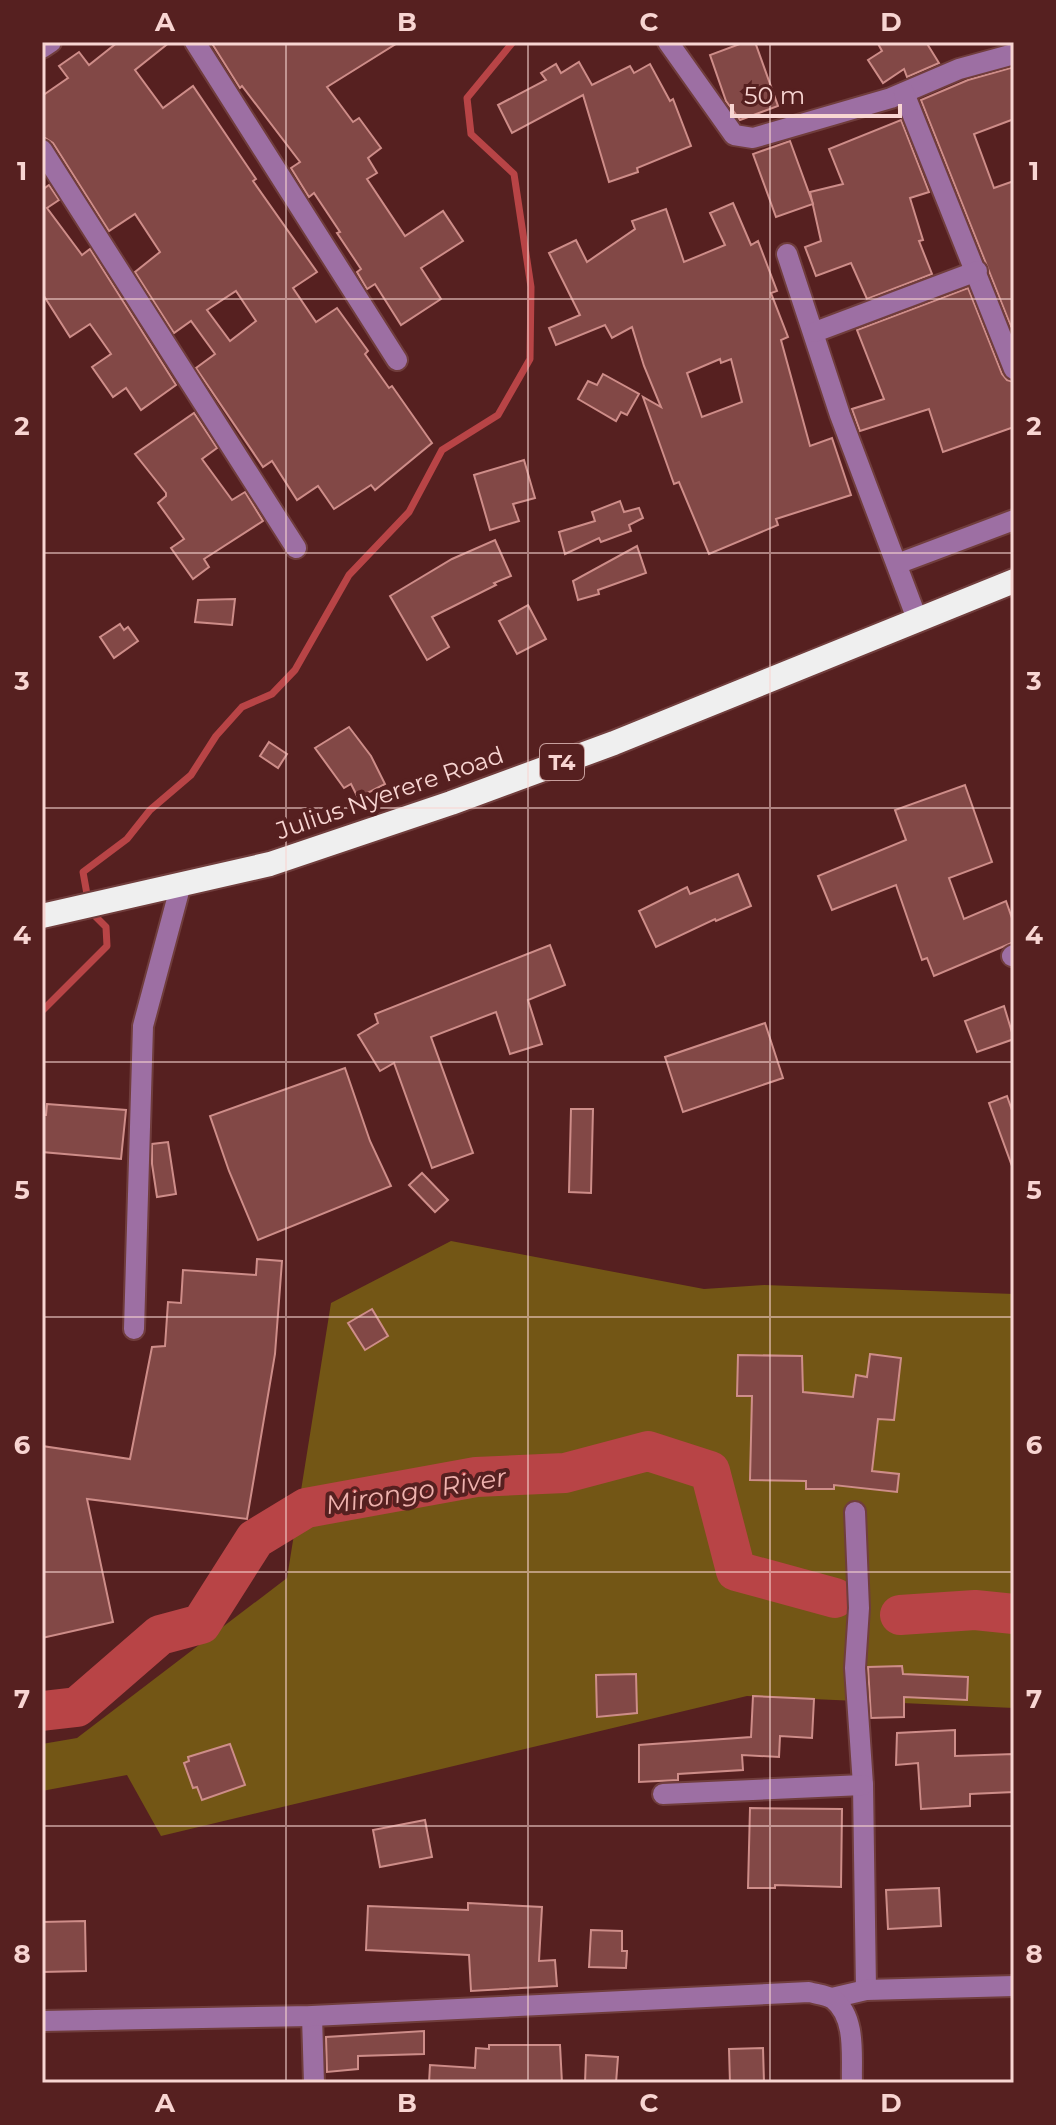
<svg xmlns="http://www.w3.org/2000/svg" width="1056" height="2125" font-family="Montserrat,sans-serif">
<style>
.green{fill:#735615}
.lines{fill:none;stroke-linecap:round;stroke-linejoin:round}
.stream{stroke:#b84446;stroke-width:7}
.river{stroke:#b84446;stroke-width:40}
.building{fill:#824846;stroke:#ce8d89;stroke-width:2;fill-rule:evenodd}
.minor-casing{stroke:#703d3c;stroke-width:24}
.highway-casing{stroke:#703d3c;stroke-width:28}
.minor{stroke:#9d6fa3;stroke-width:20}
.highway{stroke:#efefef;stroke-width:24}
.grid{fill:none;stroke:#f8d5d2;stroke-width:2;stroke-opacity:0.55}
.labels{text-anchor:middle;stroke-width:8;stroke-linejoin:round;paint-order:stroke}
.shield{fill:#562020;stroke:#c79f9d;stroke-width:2}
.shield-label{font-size:22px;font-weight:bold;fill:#f8d5d2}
.street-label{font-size:24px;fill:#f8d5d2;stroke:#562020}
.water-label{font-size:26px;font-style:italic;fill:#efb2ae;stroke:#562020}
.neatline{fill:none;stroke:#f8d5d2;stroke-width:3}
.grid-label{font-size:26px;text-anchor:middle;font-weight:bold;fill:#f8d5d2}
</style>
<rect width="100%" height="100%" fill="#562020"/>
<!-- green -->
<path class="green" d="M451 1241 704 1289 764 1285 1014 1294V1708L747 1696 161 1836 127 1775 42 1791V1744L77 1738 287 1578 331 1303Z"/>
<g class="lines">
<!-- stream -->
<path class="stream" d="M42 1011 107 946 106 927 90 911 83 872 127 839 150 810 191 775 216 736 242 707 272 694 295 670 349 575 409 512 442 450 498 415 530 359 531 287 514 174 471 134 467 98 513 42"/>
<!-- river -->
<g class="river">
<path d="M900 1615 975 1610 1014 1614"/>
<path d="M42 1711 77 1707 160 1635 201 1624 255 1539 306 1508 476 1477 565 1473 648 1451 710 1471 736 1571 835 1598"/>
</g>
</g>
<!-- building -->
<g class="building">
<path d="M118 42H170L135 70 163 108 193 86 256 179 253 181 317 272 293 288 316 322 337 308 368 351 365 354 389 388 392 386 432 443 375 490 371 485 334 509 318 486 297 500 272 461 263 467 196 368 215 354 191 321 174 333 135 272 160 252 135 214 109 231 53 143 42 136V96L68 78 59 66 79 52 89 65ZM236 291 256 321 230 341 207 310Z"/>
<path d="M211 42H399L327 87 353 122 359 118 381 148 368 158 377 173 367 179 405 236 443 211 463 241 421 268 441 299 401 325 375 284 367 289 357 272 361 269 337 233 340 232 314 193 309 197 291 168 300 162 242 86 240 88Z"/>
<path d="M745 42H755L778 106 740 120 726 101 710 55Z"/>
<path d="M877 42H926L939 63 907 77 904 69 883 83 868 60 882 51Z"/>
<path d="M579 62 592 85 630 66 634 73 650 64 670 101 673 99 691 146 637 168 638 172 609 182 583 95 512 133 498 105 546 80 541 73 556 64 561 73Z"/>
<path d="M1014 67V119L974 134 994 188 1014 181V334L921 100 968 80Z"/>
<path d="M901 120 929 192 910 198 923 240 919 241 932 274 867 299 851 263 816 276 805 247 821 241 810 192 843 184 829 149Z"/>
<path d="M790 141 813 204 776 217 753 154Z"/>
<path d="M49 185 59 200 47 208 82 255 90 249 176 385 141 410 126 388 113 397 92 367 111 354 90 324 70 337 42 293V190Z"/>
<path d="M733 203 751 245 758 241 777 291 771 293 788 337 781 340 810 446 832 438 851 495 776 519 778 525 709 554 679 482 674 484 643 397 661 407 644 366 632 327 612 338 605 325 556 345 549 328 580 315 549 253 576 240 587 262 635 229 632 221 666 209 684 262 725 245 710 213ZM720 359 721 363 731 359 742 402 702 417 687 373Z"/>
<path d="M968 288 1002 374 1007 380 1014 382V427L943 452 929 409 860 431 852 409 884 399 857 330Z"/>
<path d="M603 374 639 394 627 415 621 412 616 421 578 399 588 381 597 385Z"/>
<path d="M194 413 217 448 202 459 232 500 245 492 263 521 204 559 209 567 193 579 171 548 184 539 158 503 166 496V493L135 454Z"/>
<path d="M524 460 535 498 513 504 519 521 490 530 474 475Z"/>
<path d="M620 501 624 512 639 508 643 518 629 525 631 531 601 542 599 538 565 554 559 532 595 521 592 512Z"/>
<path d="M495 540 511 576 494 583 496 585 432 617 449 647 427 660 390 596 452 559Z"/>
<path d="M637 546 646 573 598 590 599 594 578 600 573 581Z"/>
<path d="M235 599 232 625 195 622 198 600Z"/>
<path d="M528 605 546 639 517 654 499 621Z"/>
<path d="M120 624 124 630 128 627 138 641 114 658 100 637Z"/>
<path d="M349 727 371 756 385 784 358 798 351 784 344 788 315 748Z"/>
<path d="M269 742 287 754 278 768 260 756Z"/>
<path d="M965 785 992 862 949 878 964 919 1006 901 1014 924V942L934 976 927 958 922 960 896 885 832 910 818 876 906 840 895 810Z"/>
<path d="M738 874 751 906 716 921 715 919 656 947 639 911 687 887 690 894Z"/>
<path d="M550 945 565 985 528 1000 542 1044 510 1054 496 1012 431 1037 473 1153 432 1168 394 1063 380 1071 358 1035 378 1023 375 1014Z"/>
<path d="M1004 1006 1014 1039 977 1052 965 1021Z"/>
<path d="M765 1023 783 1078 683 1112 665 1057Z"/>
<path d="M345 1068 370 1141 391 1186 258 1240 229 1171 210 1116Z"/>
<path d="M1007 1096 1014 1116V1166H1012L989 1103Z"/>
<path d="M47 1104 126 1110 121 1159 42 1152V1115H46Z"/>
<path d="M571 1109H593L591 1193 569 1192Z"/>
<path d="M168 1142 176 1194 157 1197 152 1164V1144Z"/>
<path d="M422 1173 448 1200 435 1212 409 1185Z"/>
<path d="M257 1259 282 1261 275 1354 247 1519 87 1499 113 1622 42 1638V1446L130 1459 152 1347 165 1346 168 1302 181 1303 183 1270 256 1275Z"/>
<path d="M372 1309 388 1336 365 1350 348 1323Z"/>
<path d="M870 1354 901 1358 894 1420 878 1419 872 1471 899 1474 897 1492 834 1485V1489H806V1481L750 1480 752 1396H737L738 1355 802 1356 803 1392 853 1397 856 1375 867 1377Z"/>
<path d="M902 1666 903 1674 968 1677 967 1700 904 1697V1717L871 1718 868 1667Z"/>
<path d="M636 1674 637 1713 597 1717 596 1675Z"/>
<path d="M753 1696 814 1699 812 1738 780 1736 779 1757 742 1755 743 1770 678 1774V1780L639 1782V1745L751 1737Z"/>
<path d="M955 1730V1756L1014 1754V1792L970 1794V1806L921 1809 918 1763 896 1765 897 1733Z"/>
<path d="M230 1744 245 1785 202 1800 197 1787 193 1788 184 1763 189 1761 188 1757Z"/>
<path d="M750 1808 842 1809 841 1887 775 1885V1888H748Z"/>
<path d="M425 1820 432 1857 380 1867 373 1830Z"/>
<path d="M939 1888 941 1926 888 1929 886 1890Z"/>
<path d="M468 1903 542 1907 539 1961 555 1960 557 1986 471 1991 469 1955 366 1950 368 1906 468 1910Z"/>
<path d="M85 1921 86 1971 42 1972V1922Z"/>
<path d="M591 1930 622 1931V1951H627L626 1968 589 1967Z"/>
<path d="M424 2031V2054L358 2056V2069L327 2072 326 2037Z"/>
<path d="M489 2045H560L562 2083H429L430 2065 475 2068 476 2048 489 2049Z"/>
<path d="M763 2048 764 2083H730L729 2049Z"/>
<path d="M586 2055 618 2057 616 2083H585Z"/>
</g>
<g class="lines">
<!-- minor casing -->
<g class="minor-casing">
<g id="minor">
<path d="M195 42 397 360"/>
<path d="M668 42 734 135 753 138 891 98 959 69 1014 54"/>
<path d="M42 48 51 42"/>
<path d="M904 93 1014 369"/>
<path d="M42 150 296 548"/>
<path d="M787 254 840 415 917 619"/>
<path d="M815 332 977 271"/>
<path d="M897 564 1014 520"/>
<path d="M1012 956 1014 955"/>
<path d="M134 1329 143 1026 181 884"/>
<path d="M855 1512 859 1608 855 1668 863 1785 866 1990"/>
<path d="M663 1794 863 1785"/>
<path d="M832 1998 866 1990 1014 1986"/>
<path d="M312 2016 314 2083"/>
<path d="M42 2021 312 2016 809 1992C816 1994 827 1995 833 1999 857 2018 851 2057 852 2083"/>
</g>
</g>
<!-- highway casing -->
<g class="highway-casing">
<path id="highway" d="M42 916 270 864 451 803 614 743 1014 581"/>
</g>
<!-- minor -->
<use href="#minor" class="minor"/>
<!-- highway -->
<use href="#highway" class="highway"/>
</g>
<!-- grid -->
<path class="grid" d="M286 42V2083M528 42V2083M770 42V2083M42 299H1014M42 553H1014M42 808H1014M42 1062H1014M42 1317H1014M42 1572H1014M42 1826H1014"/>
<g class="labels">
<!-- shield labels -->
<rect class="shield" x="540" y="744" width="44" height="36" rx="6"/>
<g class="shield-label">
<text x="562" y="770">T4</text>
</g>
<!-- street labels -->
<g class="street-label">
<text transform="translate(390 793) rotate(-19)" y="8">Julius Nyerere Road</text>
</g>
<!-- water labels -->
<g class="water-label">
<text transform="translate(416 1491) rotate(-9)" y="9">Mirongo River</text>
</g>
</g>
<!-- border -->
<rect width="1056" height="2125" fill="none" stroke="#562020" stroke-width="88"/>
<!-- scale -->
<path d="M732 104v12h168v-12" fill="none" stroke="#f8d5d2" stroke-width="4"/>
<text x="744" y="104" font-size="24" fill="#f8d5d2" stroke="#562020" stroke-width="6" paint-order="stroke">50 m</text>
<rect x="44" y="44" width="968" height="2037" class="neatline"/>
<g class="grid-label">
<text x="165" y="31">A</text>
<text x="407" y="31">B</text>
<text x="649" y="31">C</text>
<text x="891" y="31">D</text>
<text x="22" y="180">1</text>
<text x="1034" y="180">1</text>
<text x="22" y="435">2</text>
<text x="1034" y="435">2</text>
<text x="22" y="690">3</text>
<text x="1034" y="690">3</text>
<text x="22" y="944">4</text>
<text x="1034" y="944">4</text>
<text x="22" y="1199">5</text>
<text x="1034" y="1199">5</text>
<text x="22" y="1454">6</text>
<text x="1034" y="1454">6</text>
<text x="22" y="1708">7</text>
<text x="1034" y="1708">7</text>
<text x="22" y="1963">8</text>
<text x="1034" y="1963">8</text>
<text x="165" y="2112">A</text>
<text x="407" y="2112">B</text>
<text x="649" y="2112">C</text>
<text x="891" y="2112">D</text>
</g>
</svg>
